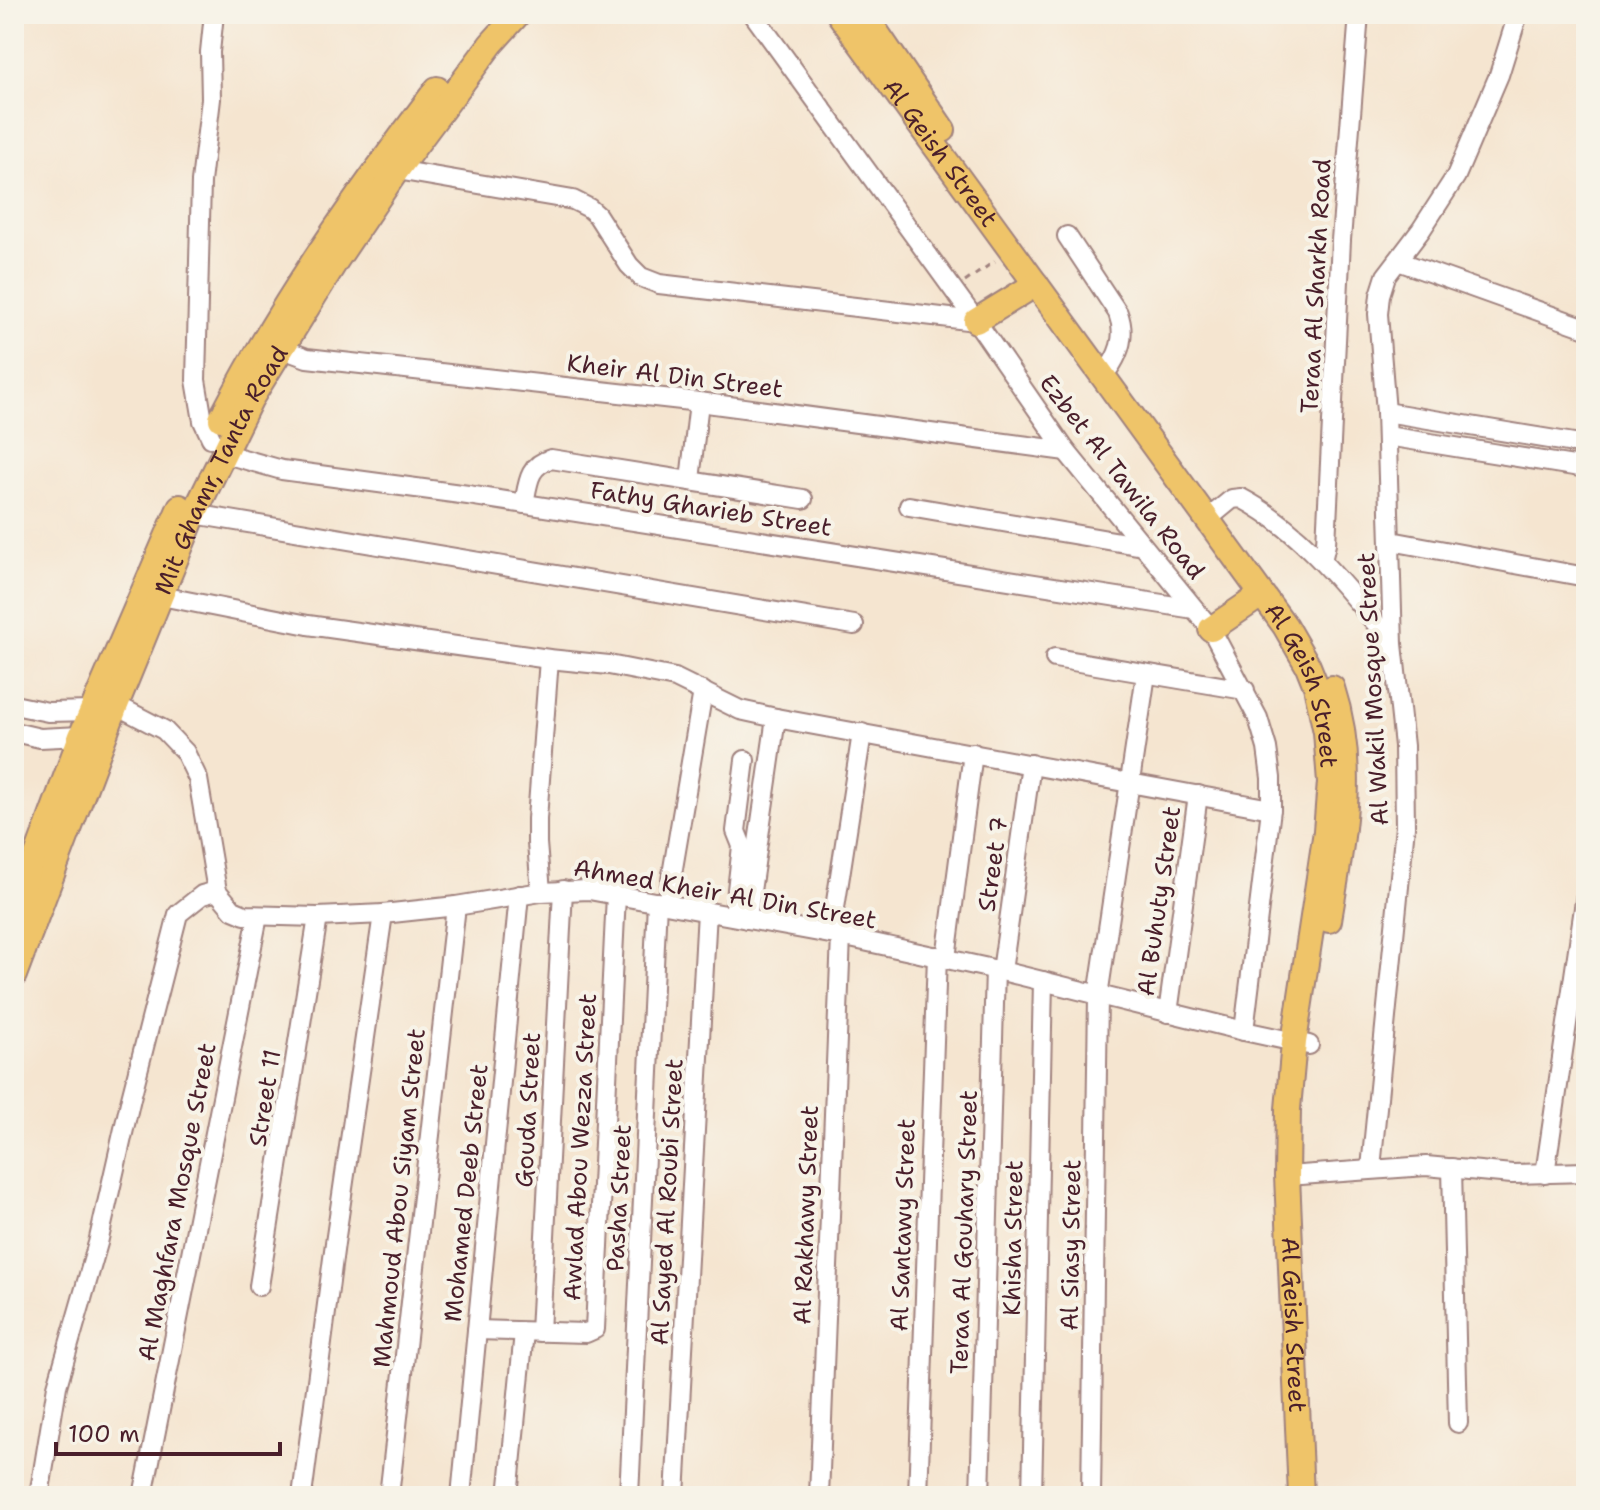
<svg xmlns="http://www.w3.org/2000/svg" width="1600" height="1510" font-family="'Shantell Sans',sans-serif">
<style>
.lines{fill:none;stroke-linecap:round;stroke-linejoin:round}
.minor-casing{stroke:#a0827e;stroke-width:22}
.major-casing{stroke:#a0827e;stroke-width:28}
.path{stroke:#a0827e;stroke-width:3;stroke-dasharray:6 6;stroke-linecap:butt}
.minor{stroke:#fff;stroke-width:18}
.major{stroke:#efc469;stroke-width:24}
.labels{text-anchor:middle;stroke-width:8;stroke-linejoin:round;paint-order:stroke}
.street-label{font-size:24px;fill:#4a1f2b;stroke:#f7f3e8}
</style>
<rect width="100%" height="100%" fill="#f7f3e8"/>
<filter id="ink" filterUnits="userSpaceOnUse"><feTurbulence type="fractalNoise" baseFrequency=".0125" numOctaves="2"/><feDisplacementMap in="SourceGraphic" scale="16" xChannelSelector="R" yChannelSelector="G"/><feConvolveMatrix kernelMatrix="1 2 1 2 8 2 1 2 1" color-interpolation-filters="sRGB"/></filter>
<filter id="wash" filterUnits="userSpaceOnUse"><feTurbulence type="fractalNoise" baseFrequency=".006" numOctaves="4" result="noise"/><feDisplacementMap in="SourceGraphic" scale="32" xChannelSelector="R" yChannelSelector="G"/><feGaussianBlur stdDeviation="1.8" result="paint"/><feColorMatrix in="noise" values="0 0 0 0 0 0 0 0 0 0 0 0 0 0 0 0 0 1.4 0 .05"/><feComposite in="paint" operator="in"/></filter>
<g filter="url(#wash)">
<rect width="100%" height="100%" fill="#f5e5d0"/>
</g>
<g filter="url(#ink)">
<g class="lines">
<!-- minor casing -->
<g class="minor-casing">
<g id="minor">
<path d="M753 14 976 321 1066 451 1211 629 1258 718 1267 748 1271 778V809L1244 1031"/>
<path d="M397 170 573 200 589 208 597 215 629 265 641 277 659 284 976 321"/>
<path d="M1067 236 1118 313C1127 337 1119 357 1103 376"/>
<path d="M1398 261 1586 328"/>
<path d="M280 348 307 358 699 402 1066 451"/>
<path d="M1386 412 1586 445"/>
<path d="M1387 436 1586 468"/>
<path d="M211 438 203 421 196 380 201 182 211 99 210 52 214 14"/>
<path d="M222 453 282 470 468 495 1194 609"/>
<path d="M690 480 699 402"/>
<path d="M524 504C528 484 528 465 551 459L803 499"/>
<path d="M909 506 1143 546"/>
<path d="M1215 513 1232 499 1241 498C1304 531 1348 591 1393 644"/>
<path d="M194 514 854 625"/>
<path d="M1391 541 1586 577"/>
<path d="M1322 561 1326 544 1341 240 1359 14"/>
<path d="M161 596 308 625 549 659 609 665 675 678 740 710 776 718 1271 809"/>
<path d="M1055 658 1245 690"/>
<path d="M14 705 48 712 92 711"/>
<path d="M116 705 164 730 185 752 198 779 217 891 233 910 245 915 318 917 383 914 456 906 541 892 589 890 841 936 1002 971 1244 1031 1309 1045"/>
<path d="M14 732 40 738 81 736"/>
<path d="M541 892 537 843V819L549 659"/>
<path d="M667 904 703 691"/>
<path d="M734 916 742 846 736 831 745 760"/>
<path d="M747 919 776 718"/>
<path d="M831 934 862 733"/>
<path d="M946 958 973 753"/>
<path d="M1002 971 1031 764"/>
<path d="M1168 1013 1198 795"/>
<path d="M1371 1168 1405 826 1404 746 1393 644 1386 412 1378 314 1380 295 1386 276 1421 230 1456 176 1499 75 1518 14"/>
<path d="M1452 1168 1458 1423"/>
<path d="M1545 1174 1586 894"/>
<path d="M1287 1176 1426 1166 1512 1174 1586 1172"/>
<path d="M259 1286 318 917"/>
<path d="M477 1330 586 1333 595 1329 616 895"/>
<path d="M540 1332 563 890"/>
<path d="M39 1496 57 1386 98 1243 131 1098 178 914 202 895 217 891"/>
<path d="M143 1496 258 916"/>
<path d="M302 1496 335 1243 383 914"/>
<path d="M389 1496 456 906"/>
<path d="M461 1496 519 895"/>
<path d="M508 1496 524 1332"/>
<path d="M629 1496 657 902"/>
<path d="M675 1496 707 911"/>
<path d="M819 1496 841 936"/>
<path d="M918 1496 937 956"/>
<path d="M980 1496 995 969"/>
<path d="M1032 1496 1043 981"/>
<path d="M1091 1496 1098 996 1146 674"/>
</g>
</g>
<!-- major casing -->
<g class="major-casing">
<g id="major">
<path id="s1" d="M839 14 1285 626 1308 666 1316 686 1326 732 1330 782 1326 831 1294 1042 1288 1109 1287 1176 1301 1496"/>
<path d="M864 14 943 130"/>
<path d="M976 321 1036 284"/>
<path d="M221 419C281 302 358 193 437 89"/>
<path d="M1211 629 1261 595"/>
<path d="M14 918 81 736 180 507"/>
<path d="M1329 920C1342 839 1358 768 1332 688"/>
<path id="s2" d="M14 975 116 705 194 514 250 400 337 259 397 170 491 44 518 14"/>
</g>
</g>
<!-- path -->
<path class="path" d="M965 282 995 261"/>
<!-- minor -->
<use href="#minor" class="minor"/>
<!-- major -->
<use href="#major" class="major"/>
</g>
</g>
<g class="labels">
<!-- street labels -->
<g class="street-label">
<text dy="8" stroke="none"><textPath href="#s1" startOffset="172">Al Geish Street</textPath></text>
<text transform="translate(1316 286) rotate(-87)" y="8">Teraa Al Sharkh Road</text>
<text transform="translate(675 376) rotate(7)" y="8">Kheir Al Din Street</text>
<text dy="8" stroke="none"><textPath href="#s2" startOffset="546">Mit Ghamr, Tanta Road</textPath></text>
<text transform="translate(1122 477) rotate(52)" y="8">Ezbet Al Tawila Road</text>
<text transform="translate(711 509) rotate(9)" y="8">Fathy Gharieb Street</text>
<text dy="8" stroke="none"><textPath href="#s1" startOffset="820">Al Geish Street</textPath></text>
<text transform="translate(1373 689) rotate(-93)" y="8">Al Wakil Mosque Street</text>
<text transform="translate(993 864) rotate(-82)" y="8">Street 7</text>
<text transform="translate(725 894) rotate(10)" y="8">Ahmed Kheir Al Din Street</text>
<text transform="translate(1159 901) rotate(-82)" y="8">Al Buhuty Street</text>
<text transform="translate(265 1098) rotate(-81)" y="8">Street 11</text>
<text transform="translate(528 1110) rotate(-87)" y="8">Gouda Street</text>
<text transform="translate(580 1147) rotate(-87)" y="8">Awlad Abou Wezza Street</text>
<text transform="translate(466 1193) rotate(-84)" y="8">Mohamed Deeb Street</text>
<text transform="translate(399 1198) rotate(-84)" y="8">Mahmoud Abou Siyam Street</text>
<text transform="translate(619 1198) rotate(-87)" y="8">Pasha Street</text>
<text transform="translate(177 1202) rotate(-79)" y="8">Al Maghfara Mosque Street</text>
<text transform="translate(667 1202) rotate(-87)" y="8">Al Sayed Al Roubi Street</text>
<text transform="translate(806 1215) rotate(-88)" y="8">Al Rakhawy Street</text>
<text transform="translate(903 1225) rotate(-88)" y="8">Al Santawy Street</text>
<text transform="translate(964 1232) rotate(-88)" y="8">Teraa Al Gouhary Street</text>
<text transform="translate(1013 1238) rotate(-89)" y="8">Khisha Street</text>
<text transform="translate(1071 1245) rotate(-89)" y="8">Al Siasy Street</text>
<text dy="8" stroke="none"><textPath href="#s1" startOffset="1468">Al Geish Street</textPath></text>
</g>
</g>
<!-- margin -->
<rect width="1600" height="1510" fill="none" stroke="#f7f3e8" stroke-width="48"/>
<!-- scale -->
<path d="M56 1442v12h224v-12" fill="none" stroke="#4a1f2b" stroke-width="4"/>
<text x="68" y="1442" font-size="24" fill="#4a1f2b" stroke="#f7f3e8" stroke-width="6" paint-order="stroke">100 m</text>
</svg>
